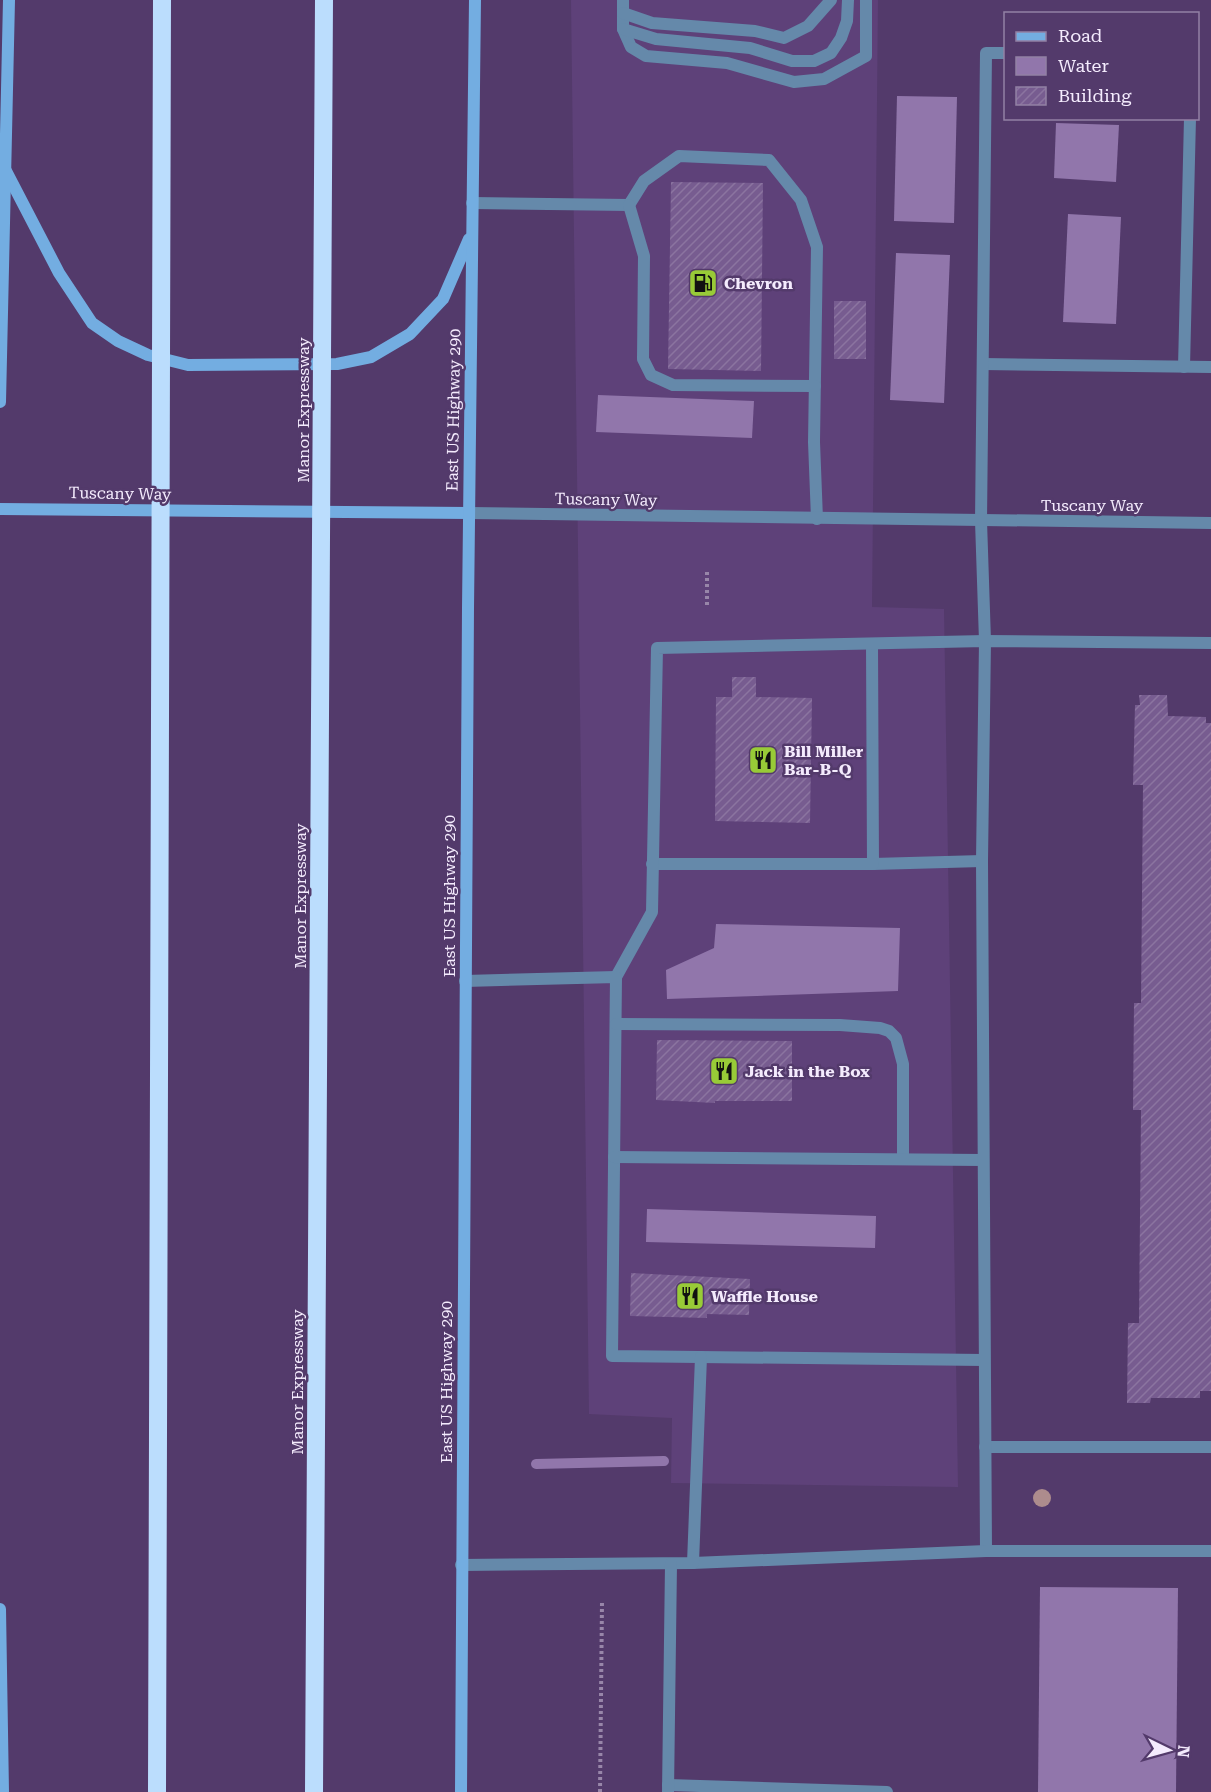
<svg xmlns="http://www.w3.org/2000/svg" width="1211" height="1792" font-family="'Roboto Serif',serif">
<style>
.built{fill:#5e4179}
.water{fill:#9176ab}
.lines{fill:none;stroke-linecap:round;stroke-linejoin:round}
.stream{stroke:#9176ab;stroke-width:10}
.building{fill:url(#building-hatch)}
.path{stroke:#9886a9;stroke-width:4;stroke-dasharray:3 3;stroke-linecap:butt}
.service{stroke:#6589aa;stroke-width:12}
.tertiary{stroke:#6589aa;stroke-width:12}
.secondary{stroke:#73ade1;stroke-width:12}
.motorway{stroke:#bbddfd;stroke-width:18}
.tree{fill:#ad8c8d}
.labels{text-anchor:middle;stroke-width:5;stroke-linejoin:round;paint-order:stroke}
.poi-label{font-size:16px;font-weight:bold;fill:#f4ebfd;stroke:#533a6b;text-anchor:start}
.street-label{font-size:16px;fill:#f4ebfd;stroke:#533a6b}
</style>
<defs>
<pattern id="building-hatch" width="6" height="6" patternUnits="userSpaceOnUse" patternTransform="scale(1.5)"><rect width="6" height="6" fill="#775c90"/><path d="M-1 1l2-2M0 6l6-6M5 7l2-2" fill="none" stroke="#8b74a0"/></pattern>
</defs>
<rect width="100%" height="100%" fill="#533a6b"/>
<!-- built -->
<path class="built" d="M571 0H878L872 607 944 609 958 1487 671 1483 672 1418 589 1414Z"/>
<!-- water -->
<g class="water">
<path d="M897 96 957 97 954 223 894 221Z"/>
<path d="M1056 123 1119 125 1116 182 1054 178Z"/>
<path d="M1068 214 1121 217 1116 324 1063 322Z"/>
<path d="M896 253 950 255 944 403 890 400Z"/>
<path d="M598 395 754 401 752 438 596 432Z"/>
<path d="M716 924 900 928 898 991 667 999 666 970 714 948Z"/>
<path d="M647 1209 876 1216 875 1248 646 1242Z"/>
<path d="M1040 1587 1178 1588 1176 1792H1038Z"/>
</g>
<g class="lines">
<!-- stream -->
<path class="stream" d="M536 1464 664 1461"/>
</g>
<!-- building -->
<g class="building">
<path d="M671 182 763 183 761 371 668 369Z"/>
<rect x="834" y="301" width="32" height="58"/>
<path d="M732 677H756V697L812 698 810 823 715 821 716 697H732Z"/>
<path d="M1139 695H1167L1168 716 1206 717V723H1211V1391H1200V1398H1151L1150 1403H1127L1128 1323H1139L1141 1110H1133L1134 1003H1141L1143 785H1133L1135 705H1140Z"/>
<path d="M657 1040 792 1041V1101H715V1103L656 1100Z"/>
<path d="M631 1273 750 1279 749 1315 707 1314V1318L630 1316Z"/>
</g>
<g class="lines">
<!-- path -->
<g class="path">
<path d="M707 605V570"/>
<path d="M600 1792 602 1602"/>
</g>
<!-- service -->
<g class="service">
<path d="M623 0V29L631 47 646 56 727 63 794 82 824 79 866 56V0"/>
<path d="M623 13 652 23 755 31 784 38 808 26 831 0"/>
<path d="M623 29 656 39 750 48 792 61H814L831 53 841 38 847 21 848 0"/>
<path d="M472 203 629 205 644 181 679 156 769 160 801 200 817 247 814 442 817 519"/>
<path d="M629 205 644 256 643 359 651 375 673 385 815 386"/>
<path d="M983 364 1211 367"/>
<path d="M1184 367 1190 118"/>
<path d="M872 644 873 864 982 861"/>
<path d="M652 864H873"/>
<path d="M616 977 652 912 657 648 985 641 1211 643"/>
<path d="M465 981 616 977 612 1356 984 1360"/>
<path d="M616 1024 840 1025 880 1028 889 1031 896 1038 903 1064V1159"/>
<path d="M614 1157 983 1160"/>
<path d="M985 1447H1211"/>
<path d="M986 1551 982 861 985 641 981 521 986 53H1006"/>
<path d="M693 1563 986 1551H1211"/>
<path d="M461 1565 693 1563 701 1357"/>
<path d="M668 1785 887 1792"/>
<path d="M668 1792 671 1564"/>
</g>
<!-- tertiary -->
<path class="tertiary" d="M469 513 1211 523"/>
<!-- secondary -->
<g class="secondary">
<path d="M5 169 59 273 92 323 118 341 148 355 188 365 337 364 371 357 410 334 443 299 469 239"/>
<path d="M0 402 9 0"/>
<path d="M0 509 469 513"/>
<path d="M0 1609 3 1792"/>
<path d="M461 1792 468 608 475 0"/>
</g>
<!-- motorway -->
<g class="motorway">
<path d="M157 1792 162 0"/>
<path d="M314 1792 324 0"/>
</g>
</g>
<!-- trees -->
<circle class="tree" cx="1042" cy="1498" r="9"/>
<!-- icons -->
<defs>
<g id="fuel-square" transform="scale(1.5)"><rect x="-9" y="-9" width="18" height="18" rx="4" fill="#98cb37" stroke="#533a6b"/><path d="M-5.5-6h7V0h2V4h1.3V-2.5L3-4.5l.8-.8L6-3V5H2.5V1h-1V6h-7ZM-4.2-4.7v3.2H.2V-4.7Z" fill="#111"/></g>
<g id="restaurant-square" transform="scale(1.5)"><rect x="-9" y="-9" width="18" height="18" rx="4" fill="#98cb37" stroke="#533a6b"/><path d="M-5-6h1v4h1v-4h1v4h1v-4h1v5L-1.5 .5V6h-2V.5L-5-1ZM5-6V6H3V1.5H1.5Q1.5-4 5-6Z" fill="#111"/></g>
</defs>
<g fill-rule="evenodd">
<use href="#fuel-square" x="703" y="283"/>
<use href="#restaurant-square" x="763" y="760"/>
<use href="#restaurant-square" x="724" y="1071"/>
<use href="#restaurant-square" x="690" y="1296"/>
</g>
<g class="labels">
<!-- poi labels -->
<g class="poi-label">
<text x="724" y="289">Chevron</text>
<text x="784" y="757">Bill Miller<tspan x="784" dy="18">Bar-B-Q</tspan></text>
<text x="745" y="1077">Jack in the Box</text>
<text x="711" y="1302">Waffle House</text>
</g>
<!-- street labels -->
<g class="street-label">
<text transform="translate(303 410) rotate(-90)" y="6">Manor Expressway</text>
<text transform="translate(453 410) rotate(-89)" y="6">East US Highway 290</text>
<text transform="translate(120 493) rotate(1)" y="6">Tuscany Way</text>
<text transform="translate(606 499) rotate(1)" y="6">Tuscany Way</text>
<text x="1092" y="511">Tuscany Way</text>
<text transform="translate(300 896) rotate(-90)" y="6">Manor Expressway</text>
<text transform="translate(449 896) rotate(-90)" y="6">East US Highway 290</text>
<text transform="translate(297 1382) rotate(-90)" y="6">Manor Expressway</text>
<text transform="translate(446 1382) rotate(-90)" y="6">East US Highway 290</text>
</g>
</g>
<!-- legend -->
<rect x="1004" y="12" width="195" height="108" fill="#533a6b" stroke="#9381a5" stroke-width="1.5"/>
<rect x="1016" y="32" width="30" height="9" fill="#73ade1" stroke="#9381a5" stroke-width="1.5"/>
<text x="1058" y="42" font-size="18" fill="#f4ebfd">Road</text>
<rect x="1016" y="57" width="30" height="18" fill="#9176ab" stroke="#9381a5" stroke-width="1.5"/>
<text x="1058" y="72" font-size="18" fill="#f4ebfd">Water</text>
<rect x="1016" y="87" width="30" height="18" fill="url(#building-hatch)" stroke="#9381a5" stroke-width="1.5"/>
<text x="1058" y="102" font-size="18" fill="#f4ebfd">Building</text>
<!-- north arrow -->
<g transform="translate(1169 1750) rotate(95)" stroke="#533a6b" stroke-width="4.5" paint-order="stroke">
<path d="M0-4.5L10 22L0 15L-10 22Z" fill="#f4ebfd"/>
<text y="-9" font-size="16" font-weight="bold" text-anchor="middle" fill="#f4ebfd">N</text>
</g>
</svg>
